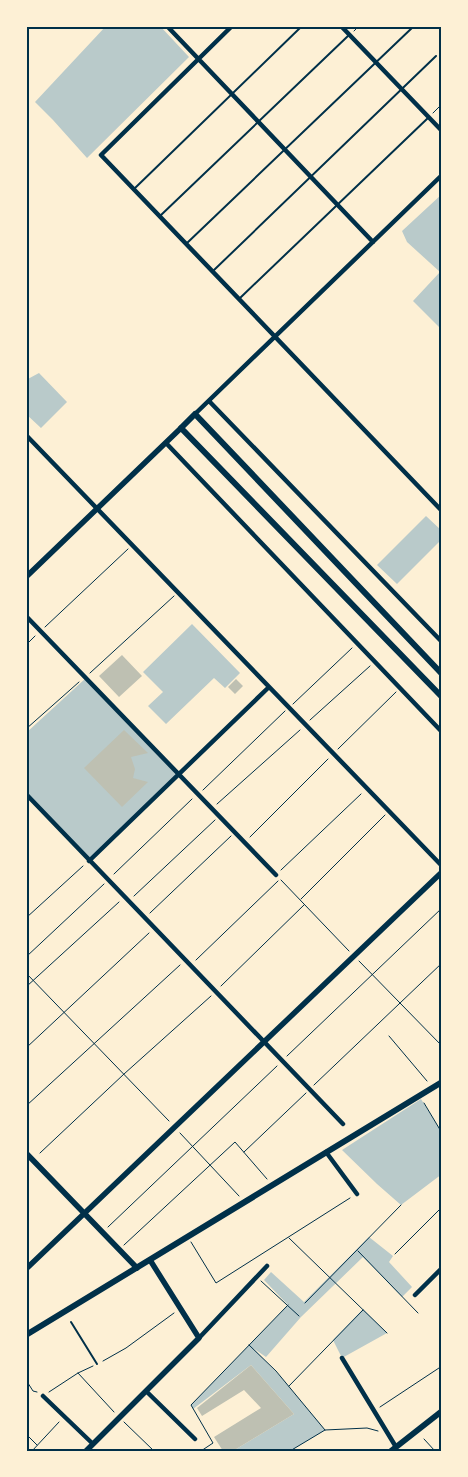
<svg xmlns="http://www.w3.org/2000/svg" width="468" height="1477" font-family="Mulish,sans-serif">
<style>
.green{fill:#b9caca}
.building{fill:#bec0b2}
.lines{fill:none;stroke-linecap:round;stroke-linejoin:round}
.path{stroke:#003049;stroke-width:1}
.service{stroke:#003049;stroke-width:2}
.minor{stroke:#003049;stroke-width:4.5}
.tertiary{stroke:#003049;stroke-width:5.5}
.secondary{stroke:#003049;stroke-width:6}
.neatline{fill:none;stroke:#003049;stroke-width:2}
</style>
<rect width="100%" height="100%" fill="#fdf0d5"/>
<path class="green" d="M106 26H160L189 57 87 158 53 120 35 102Z
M442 194V330L413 301 440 272 407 242 402 231Z
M39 373 67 402 41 428 26 414V380Z
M426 516 442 531V539L397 584 377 565Z
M192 624 240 673 225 688 214 678 166 724 148 706 163 692 143 672Z
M86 678 179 774 89 859 26 792V733Z
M421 1099 442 1133V1174L401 1205 377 1184 342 1150Z
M369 1237 393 1256 389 1262 412 1287 402 1297 363 1257 301 1317 266 1357 253 1348 280 1376 325 1430 290 1451H233L294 1414 251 1365 193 1409 191 1405 288 1305 264 1280 271 1272 304 1302Z
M363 1309 387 1333 342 1358 333 1340Z"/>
<path class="building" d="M122 655 142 676 119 697 99 676Z
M236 679 243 686 235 694 228 687Z
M124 730 148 753 131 757 135 769 133 778 148 782 122 807 84 768Z
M251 1365 294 1414 233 1451H223L214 1437 261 1408 244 1390 202 1416 197 1408Z"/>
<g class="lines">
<path class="path" d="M354 31 359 26
M433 113 442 104
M26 453 27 452
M45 627 128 549
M26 645 35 636
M90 673 174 596
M293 704 352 648
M310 720 370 666
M26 729 79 682
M338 749 396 692
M203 790 285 711
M217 804 300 730
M250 837 328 759
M281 870 361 794
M114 874 192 799
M281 880 349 951
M134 896 215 820
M301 899 385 815
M150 913 231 836
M26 918 83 866
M26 957 104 884
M196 960 278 881
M359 961 442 1046
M26 973 169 1121
M221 986 304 905
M26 987 119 902
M389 1036 427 1081
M26 1048 149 933
M287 1056 442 908
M314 1085 442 963
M424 1103 442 1133
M26 1106 180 965
M180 1133 239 1196
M244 1152 306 1093
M40 1153 124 1074 211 996
M108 1227 277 1066
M289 1238 387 1333
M191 1242 216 1283 350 1198
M124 1245 235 1142 267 1179
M358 1251 418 1313
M395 1254 442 1207
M261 1281 299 1316
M305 1303 401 1205
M249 1345 276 1371 325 1430
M103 1361 126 1348 174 1313
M78 1373 114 1412
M26 1380 33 1391 37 1392
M289 1386 363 1310
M49 1392 78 1373 93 1366
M380 1407 442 1366
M124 1422 154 1451
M26 1434 37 1445
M424 1439 435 1451
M32 1451 59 1422
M201 1451 213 1443 191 1405 288 1305
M290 1451 325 1430 367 1428 378 1431"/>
<path class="service" d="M134 189 302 26
M160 216 349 35
M186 244 414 26
M213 271 436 56
M239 299 429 117
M71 1322 97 1364"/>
<path class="minor" d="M167 26 373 242
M232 26 101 155 442 511
M341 26 442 131
M209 401 442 642
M195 414 442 175
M26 435 442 866
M166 443 442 732
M26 616 276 875
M26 794 343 1124
M89 861 269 687
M326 1152 357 1194
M415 1295 442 1268
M199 1338 267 1266
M342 1358 396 1447
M146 1391 195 1439
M43 1396 93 1444"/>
<path class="tertiary" d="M26 577 181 428
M26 1153 137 1268
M26 1269 442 872
M86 1451 199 1338 150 1260"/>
<path class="secondary" d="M442 674 195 414 181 428 442 697
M26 1335 442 1082
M391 1451 442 1411"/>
</g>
<rect width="468" height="1477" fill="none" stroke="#fdf0d5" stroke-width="55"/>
<rect x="28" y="28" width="412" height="1422" class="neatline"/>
</svg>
